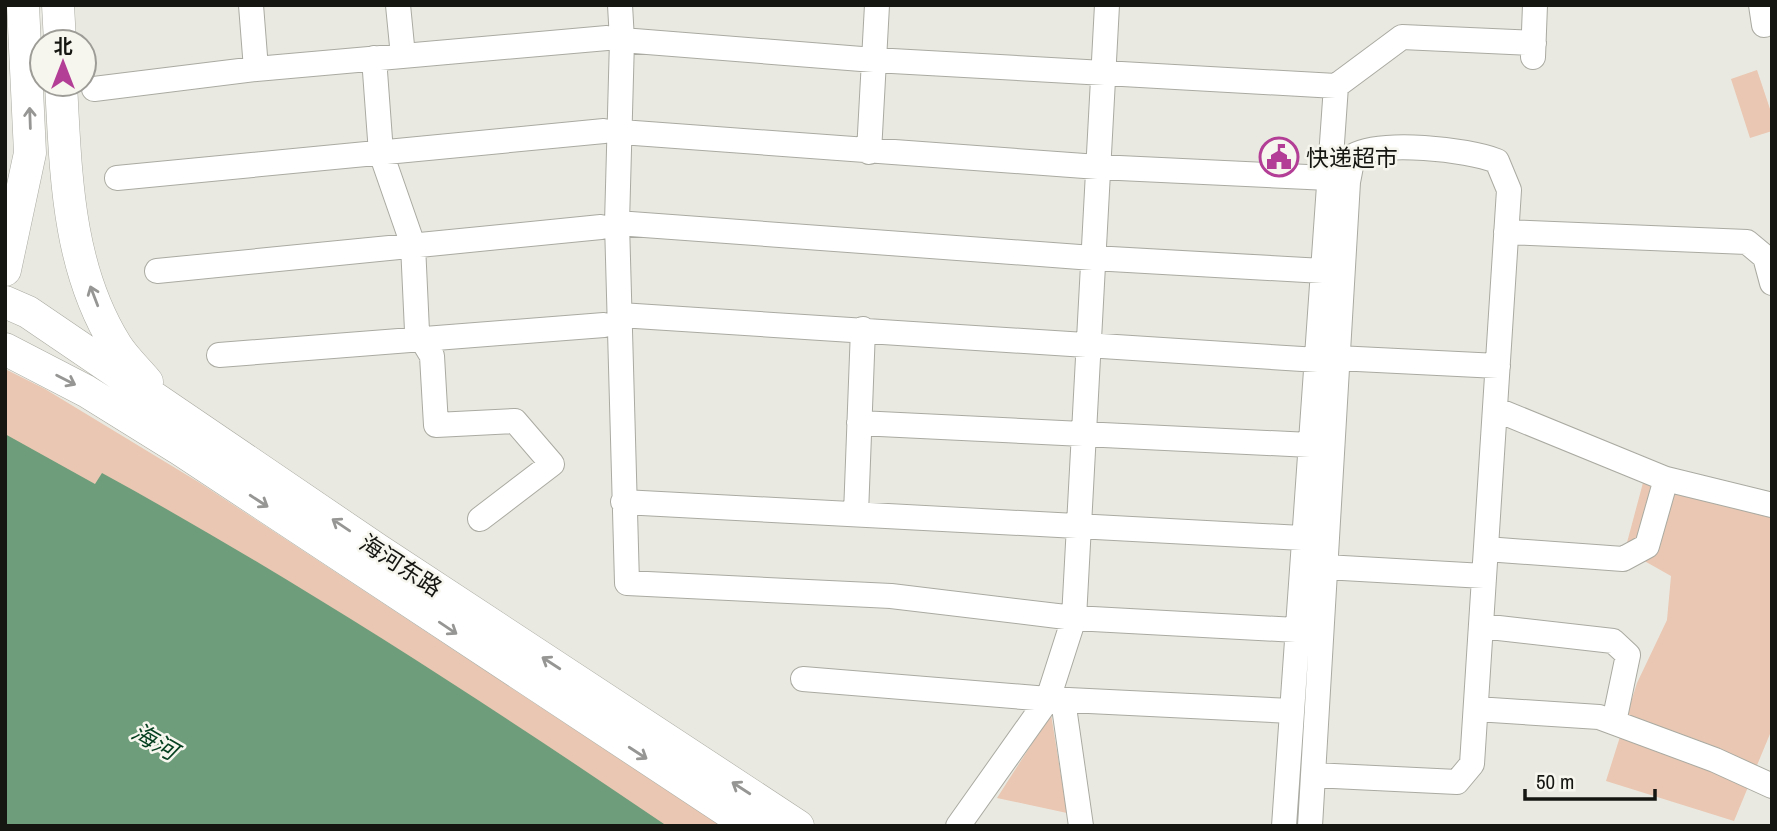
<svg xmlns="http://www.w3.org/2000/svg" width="1777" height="831" font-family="'Archivo Narrow','Noto Sans SC',sans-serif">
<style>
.green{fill:#e9c7b2}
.water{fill:#6d9d7b}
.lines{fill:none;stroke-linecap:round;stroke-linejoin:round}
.minor-casing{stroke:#aaaaa2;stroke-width:26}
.major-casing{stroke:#aaaaa2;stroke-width:33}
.minor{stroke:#fff;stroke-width:24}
.major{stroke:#fff;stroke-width:32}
.oneway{stroke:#969694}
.labels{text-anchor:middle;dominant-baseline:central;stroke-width:5;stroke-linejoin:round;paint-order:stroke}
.poi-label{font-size:23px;fill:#151512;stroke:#f7f6ee;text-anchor:start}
.street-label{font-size:23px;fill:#151512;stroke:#f7f6ee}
.water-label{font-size:24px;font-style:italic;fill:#064222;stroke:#f7f6ee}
</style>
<rect width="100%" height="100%" fill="#eae9e1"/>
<path class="green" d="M1757 70 1772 115V131L1750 138 1731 79Z
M5 369 45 389 200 483 721 826H5Z
M1644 479 1772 512V729L1734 821 1606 781 1637 683 1667 620 1671 576 1625 550Z
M1051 714 1067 813 997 798Z"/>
<path class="water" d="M5 434 95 484 102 473C297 580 483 701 667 826H5Z"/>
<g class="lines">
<defs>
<path id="minor" d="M251 5 256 69
M398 5 403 56
M620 5 622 40 617 223 627 583 891 596 1074 618 1296 630
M1761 5 1764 25
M622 40 874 60 1336 86
M1533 57 1535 5
M374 58 381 153 413 245 417 331 432 356 436 425 515 421 552 464 480 519
M94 89 256 69 607 38
M621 132 1098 167 1329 178
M869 152 877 5
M117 178 604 131
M617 223 1093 258 1323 271
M1506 232 1747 242 1765 257 1772 283
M157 271 601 227
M620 315 1318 360
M219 355 604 325
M1337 358 1498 366
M1495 409 1666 479 1772 505
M859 423 1310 445
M623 502 1302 538
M856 514 863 329
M1486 549 1623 559 1647 546 1666 479
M1325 567 1484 576
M1481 626 1613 641 1628 655 1614 722
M803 679 1048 699 1291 711
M1063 700 1081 826
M1476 709 1599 717 1715 760 1772 786
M958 826 1048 699 1074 618 1107 5
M1284 826 1336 86 1402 37 1534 43
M1310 826 1313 775 1348 182 1353 156C1382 140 1466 149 1497 161L1509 190 1472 764 1457 782 1313 775"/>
<path id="major" d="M58 5 60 42
M61 84C66 174 67 266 116 345 124 358 137 370 147 382
M5 270 30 153 23 5
M5 302 28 312 378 550 798 826
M5 349 86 391 181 450 750 826"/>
</defs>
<use href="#minor" class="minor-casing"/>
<use href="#major" class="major-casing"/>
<use href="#minor" class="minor"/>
<use href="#major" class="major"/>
</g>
<defs><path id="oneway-shaft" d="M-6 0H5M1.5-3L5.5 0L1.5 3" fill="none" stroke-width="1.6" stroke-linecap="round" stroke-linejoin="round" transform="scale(1.75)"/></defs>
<g class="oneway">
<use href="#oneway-shaft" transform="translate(30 118) rotate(-92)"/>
<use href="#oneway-shaft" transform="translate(94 296) rotate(-111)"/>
<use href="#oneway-shaft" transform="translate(66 380) rotate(27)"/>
<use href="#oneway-shaft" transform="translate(259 501) rotate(33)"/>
<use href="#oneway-shaft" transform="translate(341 525) rotate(-146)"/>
<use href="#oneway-shaft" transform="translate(448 628) rotate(34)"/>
<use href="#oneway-shaft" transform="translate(551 663) rotate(-147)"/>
<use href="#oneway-shaft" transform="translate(638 753) rotate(33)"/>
<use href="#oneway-shaft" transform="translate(741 788) rotate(-147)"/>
</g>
<defs>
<symbol id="civic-ring" viewBox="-11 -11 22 22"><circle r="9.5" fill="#f7f6ee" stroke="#b23e96" stroke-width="1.5"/><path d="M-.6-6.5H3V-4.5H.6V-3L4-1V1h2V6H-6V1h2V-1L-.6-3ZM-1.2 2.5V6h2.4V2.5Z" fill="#b23e96"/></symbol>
</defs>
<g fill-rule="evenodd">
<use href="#civic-ring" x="1257" y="135" width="44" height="44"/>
</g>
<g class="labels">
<g class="poi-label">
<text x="1306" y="157">快递超市</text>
</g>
<g class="street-label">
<text transform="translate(401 565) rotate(33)">海河东路</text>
</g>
<g class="water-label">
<text transform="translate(155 741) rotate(30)">海河</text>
</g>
</g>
<rect width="1777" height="831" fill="none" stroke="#151512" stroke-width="14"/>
<g transform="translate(63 63)"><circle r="33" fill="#f7f6ee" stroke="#9d9c96" stroke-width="2"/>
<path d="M0-5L12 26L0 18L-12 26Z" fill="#b23e96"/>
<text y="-10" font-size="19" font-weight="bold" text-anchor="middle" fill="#151512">北</text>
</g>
<path d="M1525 789v10h130v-10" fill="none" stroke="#151512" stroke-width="3.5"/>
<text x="1536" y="789" font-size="21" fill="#151512" stroke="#f7f6ee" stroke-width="5" paint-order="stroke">50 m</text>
</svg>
